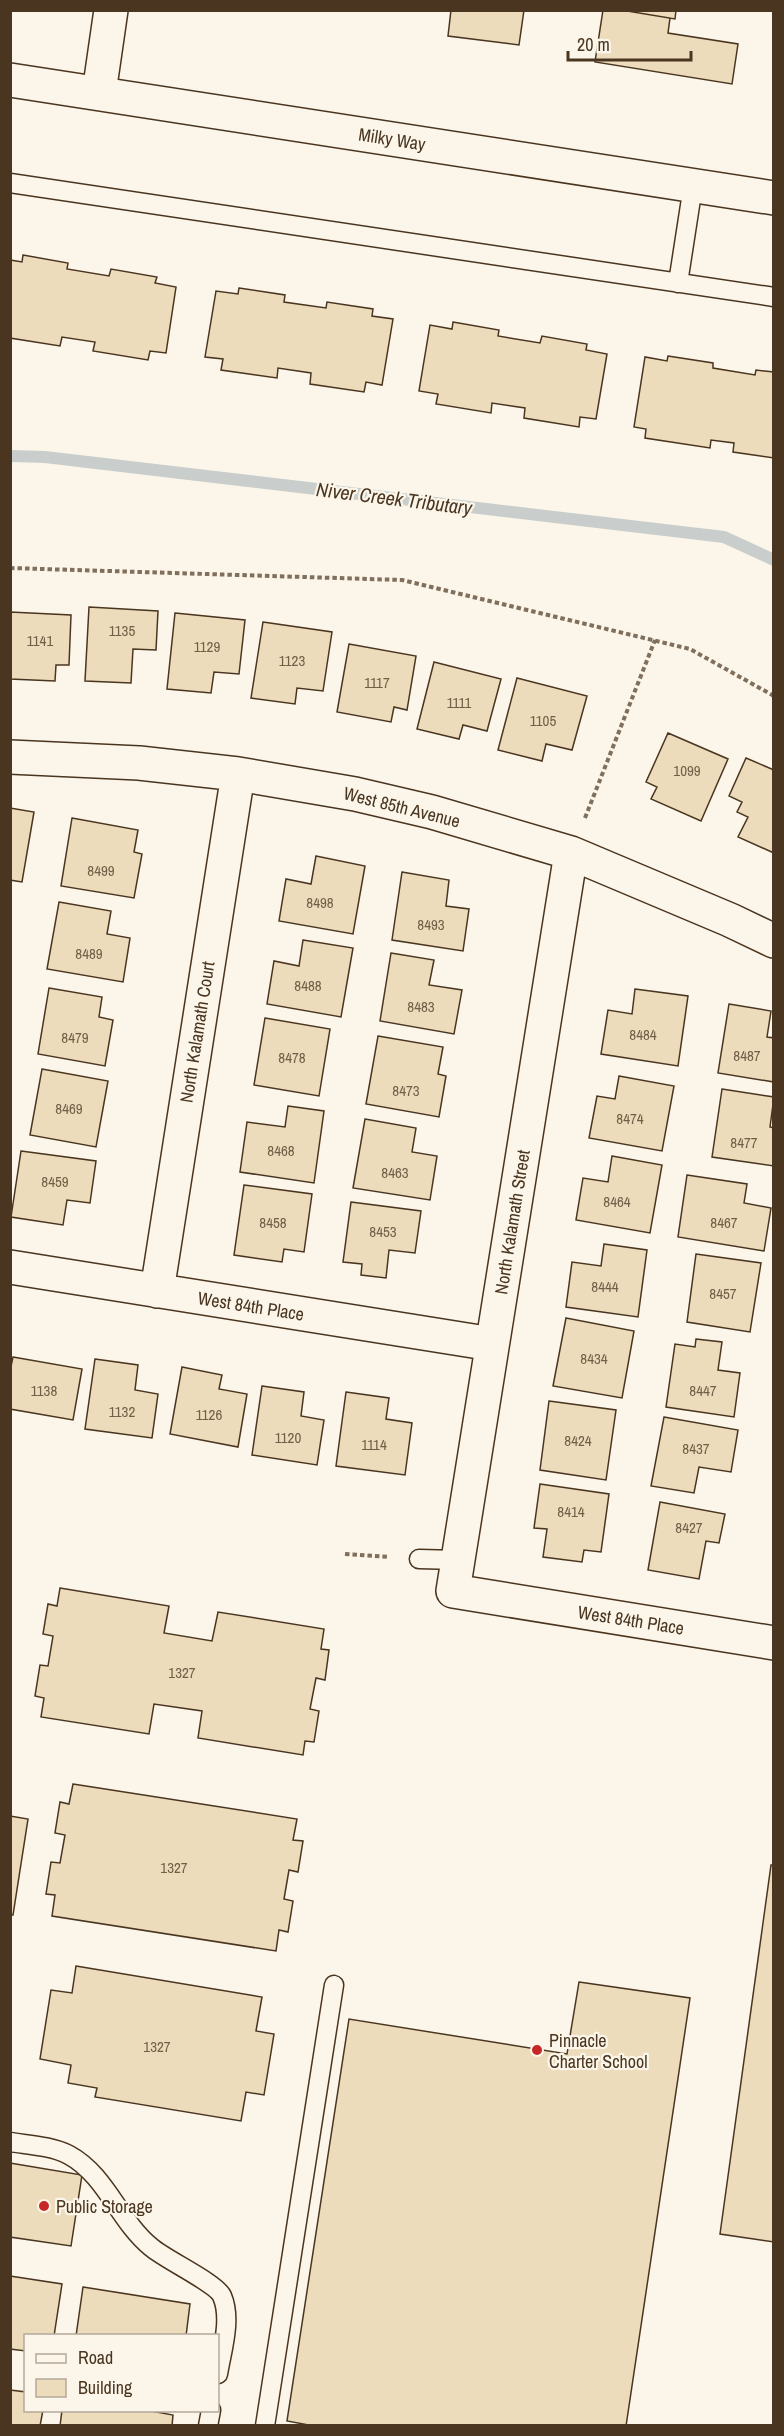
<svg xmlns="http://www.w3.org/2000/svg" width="784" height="2436" font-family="'Archivo Narrow',sans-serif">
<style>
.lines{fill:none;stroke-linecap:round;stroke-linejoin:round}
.stream{stroke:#c9cecd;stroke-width:12}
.building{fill:#ecdcbc;stroke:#4a3520;stroke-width:1.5}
.lane-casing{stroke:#4a3520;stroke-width:21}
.street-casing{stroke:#4a3520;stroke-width:36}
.path{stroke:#7f6f5c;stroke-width:4;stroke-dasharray:4.5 3;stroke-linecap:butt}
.lane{stroke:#fbf6e9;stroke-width:18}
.street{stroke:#fbf6e9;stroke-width:33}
.poi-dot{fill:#c62828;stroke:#fbf6e9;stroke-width:2}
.labels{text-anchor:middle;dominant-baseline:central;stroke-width:4.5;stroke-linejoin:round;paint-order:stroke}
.number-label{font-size:15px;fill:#725f47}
.street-label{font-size:18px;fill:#4a3520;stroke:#fbf6e9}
.poi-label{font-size:18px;fill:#4a3520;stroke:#fbf6e9;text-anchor:start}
.water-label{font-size:20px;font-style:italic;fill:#4a3520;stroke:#fbf6e9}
</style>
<rect width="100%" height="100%" fill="#fbf6e9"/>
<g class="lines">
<path class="stream" d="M10 456 45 457 724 537 774 560"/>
</g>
<path class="building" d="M451 10H524L519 45 448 36Z
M603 10H621L670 18 668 33 738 44 732 84 595 62Z
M621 10H676L675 19Z
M23 255 68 263 67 269 109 276 111 269 157 277 155 283 176 287 166 353 150 351 148 360 93 351 95 342 62 337 60 346 10 338V260L22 262Z
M239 288 285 295 284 302 326 308 327 302 373 309 372 316 393 319 382 385 366 382 364 392 310 384 311 373 278 368 277 378 221 370 223 359 205 357 216 291 238 294Z
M453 322 499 330 498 336 540 343 542 336 587 344 586 350 607 354 596 419 580 417 579 427 524 418 525 408 492 403 491 413 436 404 438 394 419 391 430 325 452 329Z
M668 356 713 363V368L755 375 756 370 774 372V458L733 452 734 443 711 440 710 448 645 438 646 429 634 427 645 357 667 361Z
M89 607 158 611 156 650 133 649 131 683 85 681Z
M10 612 71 615 69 665H56L55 681 10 679Z
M175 613 245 620 239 674 214 672 211 693 167 689Z
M263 622 332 632 323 691 297 688 295 704 251 698Z
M349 644 416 656 407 710 394 707 391 722 337 712Z
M434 662 501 679 487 731 463 725 459 739 417 729Z
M517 678 587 696 572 750 546 744 542 761 498 750Z
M668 733 728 759 701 821 651 799 657 787 646 782Z
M746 758 774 770V853L738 837 748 817 737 812 742 802 729 796Z
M10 808 34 812 22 882 10 880Z
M72 818 138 830 134 852 142 854 134 898 61 886Z
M316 856 365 866 353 934 279 921 286 879 311 884Z
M402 872 449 880 446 906 469 909 463 951 392 940Z
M59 902 111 911 107 934 130 938 123 982 47 969Z
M303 940 353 948 341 1017 267 1004 274 961 299 966Z
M391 953 434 960 429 985 462 990 454 1034 380 1021Z
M49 988 102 997 99 1017 113 1020 105 1066 38 1054Z
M635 989 688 996 678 1066 601 1054 608 1010 632 1014Z
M729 1004 771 1011 767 1037 774 1038V1082L718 1073Z
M265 1018 330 1029 319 1096 254 1085Z
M378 1036 443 1047 438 1074 446 1076 439 1117 366 1104Z
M42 1069 108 1081 96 1147 30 1135Z
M619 1076 674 1086 662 1151 589 1138 597 1096 615 1099Z
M722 1089 774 1097 770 1127 774 1128V1166L712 1157Z
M288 1106 324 1111 314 1183 240 1172 247 1122 285 1127Z
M365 1119 416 1128 412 1152 437 1156 430 1200 353 1188Z
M21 1151 96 1161 90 1203 67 1200 63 1225 11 1217Z
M612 1156 662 1165 650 1233 576 1220 583 1178 608 1182Z
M687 1175 747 1184 744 1203 771 1208 764 1251 678 1237Z
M244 1185 312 1194 304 1252 284 1249 282 1262 234 1255Z
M351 1202 421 1211 415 1253 389 1250 386 1278 361 1275 362 1264 343 1262Z
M604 1244 647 1250 638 1317 566 1307 572 1262 601 1266Z
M696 1254 761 1263 750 1332 687 1322Z
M566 1318 634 1331 622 1398 553 1386Z
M696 1339 722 1342 718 1370 740 1373 734 1417 666 1407 675 1344 695 1347Z
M13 1357 82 1369 73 1420 10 1409V1371Z
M95 1359 138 1365 135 1390 158 1394 152 1438 85 1429Z
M182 1367 222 1375 219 1389 247 1394 238 1447 170 1434Z
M262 1386 304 1392 301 1416 324 1420 317 1465 252 1455Z
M346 1392 389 1398 386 1419 412 1423 405 1475 336 1466Z
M549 1401 616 1410 606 1480 540 1470Z
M664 1417 738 1430 731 1472 699 1467 694 1493 651 1486Z
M540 1484 609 1494 601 1552 584 1550 582 1562 543 1557 547 1529 534 1528Z
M660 1502 725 1514 719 1543 706 1541 699 1579 648 1570Z
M60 1588 169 1606 164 1633 212 1641 218 1612 324 1629 321 1649 329 1650 325 1680 316 1678 310 1709 319 1711 314 1742 305 1741 303 1755 198 1738 202 1711 154 1704 149 1734 41 1717 44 1698 35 1696 40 1665 48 1666 53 1636 43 1634 48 1604 57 1606Z
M73 1784 297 1819 293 1840 303 1841 298 1872 289 1870 284 1899 293 1901 288 1932 279 1930 276 1951 52 1916 55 1895 46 1894 51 1862 60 1863 65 1835 55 1833 60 1802 69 1804Z
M10 1816 28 1819 13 1915H10Z
M771 1865H774V2242L720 2234Z
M76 1966 262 1997 256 2031 274 2034 264 2095 246 2092 241 2121 95 2097 97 2088 68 2083 71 2065 40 2059 51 1990 72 1993Z
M579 1982 690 1998 626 2426H314L287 2421 349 2019 567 2054Z
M10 2163 82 2175 71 2246 10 2237Z
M10 2276 62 2284 54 2336H26V2351L10 2349Z
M83 2287 190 2304 186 2336H76Z
M10 2390 26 2392V2410H43L40 2426H10Z
M62 2410H146L173 2415 172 2426H60Z"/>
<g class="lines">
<defs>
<path id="lane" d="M10 183 774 297
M678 283 693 186
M419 1559 458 1560
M10 2142C29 2145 52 2146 69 2155 106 2175 119 2221 151 2247 166 2260 216 2283 222 2296 232 2319 222 2350 218 2374
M208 2426 211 2410
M265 2426 334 1985"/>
<path id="street" d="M10 80 774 198
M99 93 111 10
M10 757 139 763 238 774 355 794 432 812 571 853 730 920 774 941
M571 853 453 1591 774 1643
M10 1267 492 1344
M157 1291 238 774"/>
</defs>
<use href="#lane" class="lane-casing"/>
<use href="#street" class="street-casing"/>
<path class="path" d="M10 568 402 580 690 649 774 696
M585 818 655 640
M345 1554 389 1557"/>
<use href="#lane" class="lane"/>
<use href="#street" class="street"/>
</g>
<g class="poi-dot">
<circle cx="537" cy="2050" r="6"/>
<circle cx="44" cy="2206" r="6"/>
</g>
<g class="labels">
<g class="number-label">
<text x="122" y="630">1135</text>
<text x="40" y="640">1141</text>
<text x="207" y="646">1129</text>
<text x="292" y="660">1123</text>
<text x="377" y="682">1117</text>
<text x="459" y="702">1111</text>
<text x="543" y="720">1105</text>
<text x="687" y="770">1099</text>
<text x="101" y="870">8499</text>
<text x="320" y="902">8498</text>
<text x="431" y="924">8493</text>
<text x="89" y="953">8489</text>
<text x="308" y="985">8488</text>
<text x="421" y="1006">8483</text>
<text x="643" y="1034">8484</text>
<text x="75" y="1037">8479</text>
<text x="747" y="1055">8487</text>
<text x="292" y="1057">8478</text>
<text x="406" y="1090">8473</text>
<text x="69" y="1108">8469</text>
<text x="630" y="1118">8474</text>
<text x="744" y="1142">8477</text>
<text x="281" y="1150">8468</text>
<text x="395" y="1172">8463</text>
<text x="55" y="1181">8459</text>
<text x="617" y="1201">8464</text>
<text x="273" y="1222">8458</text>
<text x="724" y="1222">8467</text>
<text x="383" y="1231">8453</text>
<text x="605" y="1286">8444</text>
<text x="723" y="1293">8457</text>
<text x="594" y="1358">8434</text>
<text x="44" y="1390">1138</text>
<text x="703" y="1390">8447</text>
<text x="122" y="1411">1132</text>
<text x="209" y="1414">1126</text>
<text x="288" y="1437">1120</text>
<text x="578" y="1440">8424</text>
<text x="374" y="1444">1114</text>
<text x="696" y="1448">8437</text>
<text x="571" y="1511">8414</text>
<text x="689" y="1527">8427</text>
<text x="182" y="1672">1327</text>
<text x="174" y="1867">1327</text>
<text x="157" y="2046">1327</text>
</g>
<g class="street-label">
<text transform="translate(392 139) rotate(9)">Milky Way</text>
<text transform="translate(402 807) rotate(14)">West 85th Avenue</text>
<text transform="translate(197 1032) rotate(-81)">North Kalamath Court</text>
<text transform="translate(512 1222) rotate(-81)">North Kalamath Street</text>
<text transform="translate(251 1306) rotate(9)">West 84th Place</text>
<text transform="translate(631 1620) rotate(9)">West 84th Place</text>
</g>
<g class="poi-label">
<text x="549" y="2040">Pinnacle<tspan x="549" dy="21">Charter School</tspan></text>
<text x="56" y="2206">Public Storage</text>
</g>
<g class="water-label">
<text transform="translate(394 498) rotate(7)">Niver Creek Tributary</text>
</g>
</g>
<rect width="784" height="2436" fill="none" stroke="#4a3520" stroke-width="24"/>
<rect x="24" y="2334" width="195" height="78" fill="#fbf6e9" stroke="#b4a999" stroke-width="1.5"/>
<rect x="36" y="2354" width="30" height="9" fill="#fbf6e9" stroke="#b4a999" stroke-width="1.5"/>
<text x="78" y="2364" font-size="18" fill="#4a3520">Road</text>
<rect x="36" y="2379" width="30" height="18" fill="#ecdcbc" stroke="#b4a999" stroke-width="1.5"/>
<text x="78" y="2394" font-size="18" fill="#4a3520">Building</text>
<path d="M568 51v9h123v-9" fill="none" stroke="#4a3520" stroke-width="3"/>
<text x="577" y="51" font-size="18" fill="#4a3520" stroke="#fbf6e9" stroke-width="4.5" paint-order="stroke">20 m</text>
</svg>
